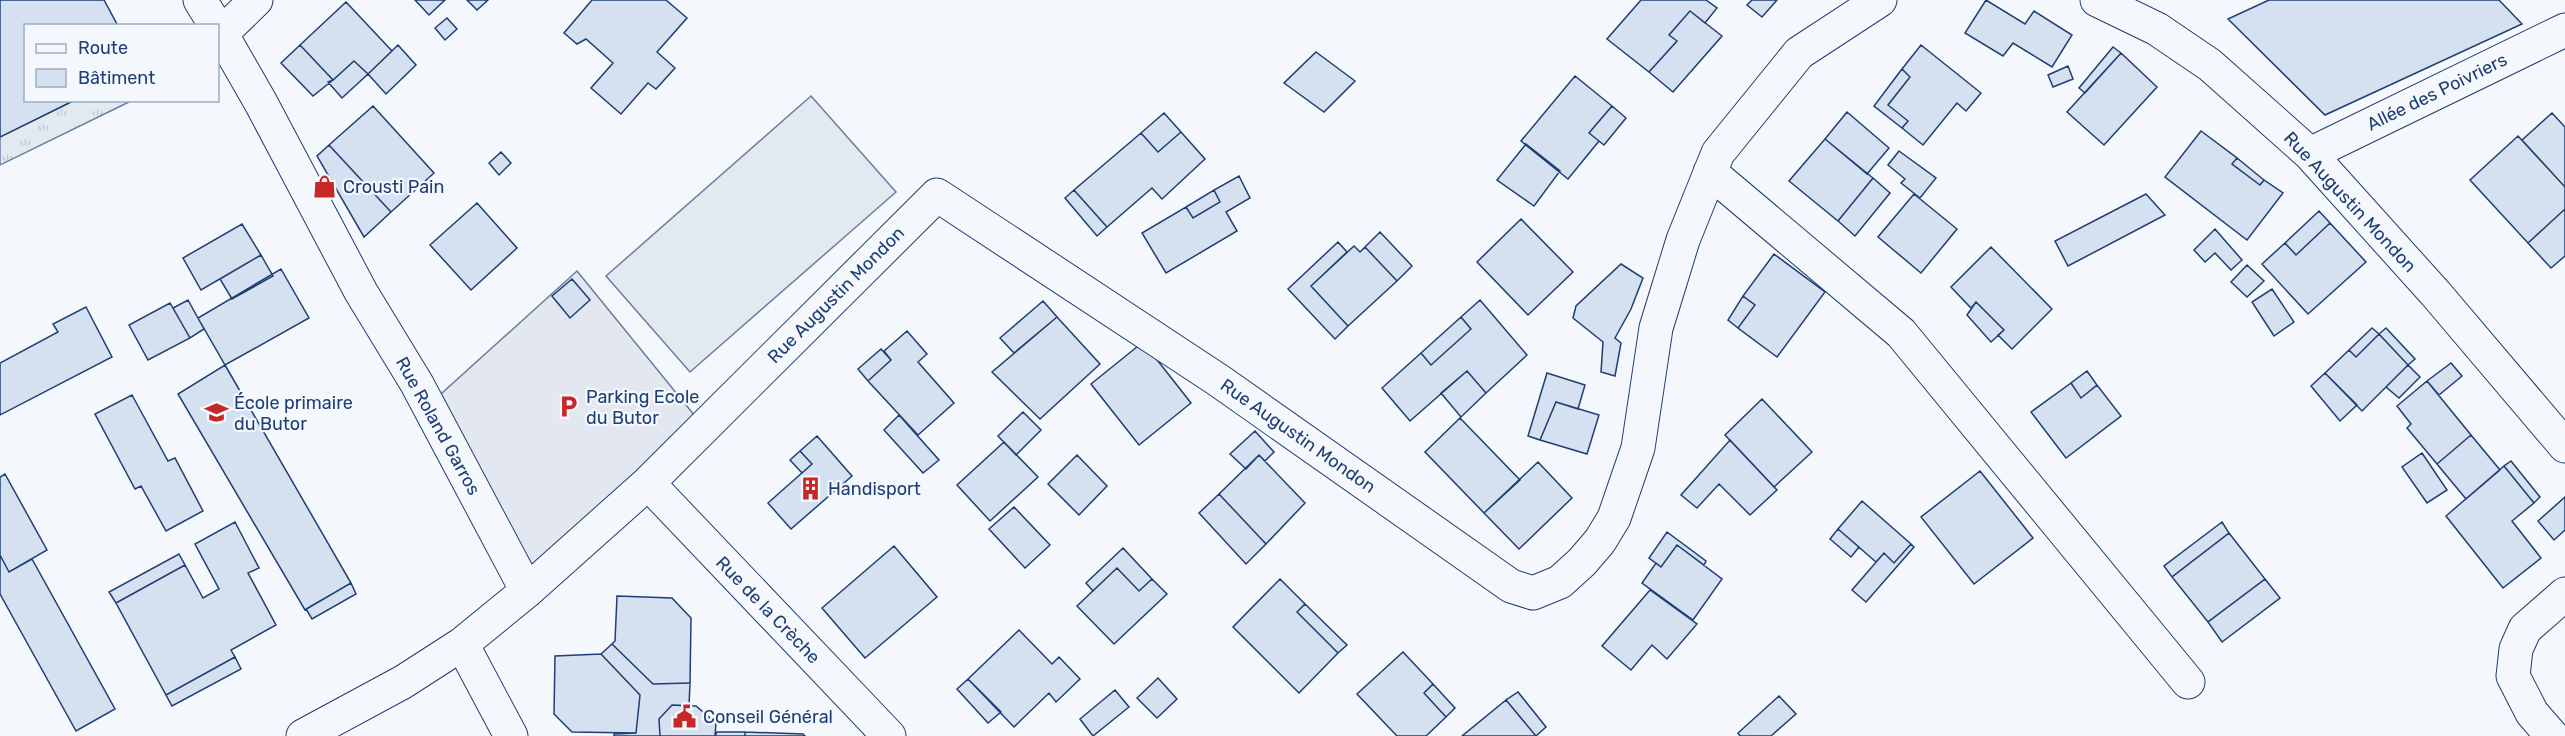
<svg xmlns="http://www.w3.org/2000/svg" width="2565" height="736" font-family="Rubik,sans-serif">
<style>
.grass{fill:url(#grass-tufts);stroke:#687fa3;stroke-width:1.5}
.garden{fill:#e3e9f0;stroke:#687fa3;stroke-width:1.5}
.parking{fill:#e3e8f0;stroke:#687fa3;stroke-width:1.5}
.building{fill:#d5e0f0;stroke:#1d3f73;stroke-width:1.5}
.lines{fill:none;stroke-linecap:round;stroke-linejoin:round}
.street-casing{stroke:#1d3f73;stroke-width:35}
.street{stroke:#f4f7fb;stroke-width:33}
.labels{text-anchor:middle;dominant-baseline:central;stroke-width:4.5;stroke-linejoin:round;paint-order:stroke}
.street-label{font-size:18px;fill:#1d3f73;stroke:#f4f7fb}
.poi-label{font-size:18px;fill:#1d3f73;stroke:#f4f7fb;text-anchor:start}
</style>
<defs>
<pattern id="grass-tufts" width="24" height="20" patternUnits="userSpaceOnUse" patternTransform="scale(1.5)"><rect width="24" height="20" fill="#e3e9f0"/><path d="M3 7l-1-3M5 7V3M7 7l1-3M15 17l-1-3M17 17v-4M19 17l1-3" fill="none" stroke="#c2c9d1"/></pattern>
</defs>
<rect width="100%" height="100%" fill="#f4f7fb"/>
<path class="grass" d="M75 100 131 101 0 165V137Z"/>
<path class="garden" d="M811 96 896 192 690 372 606 276Z"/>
<path class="parking" d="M577 271 699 421 530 569 441 394Z"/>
<path class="building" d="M0 0H104L118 26H26V100H75L0 137Z
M415 0H445L429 15Z
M467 0H488L477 10Z
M592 0H666L687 18 657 52 675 68 656 89 648 83 621 114 591 88 613 63 586 39 577 44 564 33Z
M1641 0H1706L1717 8 1705 23 1690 11 1669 35 1677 41 1649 72 1607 39Z
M1752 0H1777L1762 17 1747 5Z
M1986 0 2025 24 2034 11 2072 35 2052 67 2013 43 2003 56 1965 33Z
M2269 0H2499L2522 24 2325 115 2228 19Z
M346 2 392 51 368 74 354 61 333 80 300 45Z
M1690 11 1722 36 1673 92 1649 72 1677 41 1669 35Z
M447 18 457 29 445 40 435 28Z
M300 45 333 80 313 96 281 63Z
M398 45 416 65 386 94 368 74Z
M1921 45 1981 93 1966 111 1957 103 1923 145 1902 128 1908 121 1888 105 1910 77 1902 69Z
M2113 47 2121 53 2085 93 2079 88Z
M1316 52 1355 81 1324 112 1284 83Z
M2121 53 2157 87 2104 145 2067 112Z
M354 61 368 74 342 98 328 82 333 80Z
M2068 66 2073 79 2053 87 2048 75Z
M1902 69 1910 77 1888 105 1908 121 1902 128 1874 106Z
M1575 76 1612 106 1589 133 1599 141 1568 179 1521 141Z
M373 106 434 173 391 212 329 145Z
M1612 106 1626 118 1604 145 1589 133Z
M1847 112 1889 148 1867 174 1825 139Z
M1164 113 1181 132 1158 152 1141 133Z
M2552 113 2565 127V187L2522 140Z
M2201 131 2237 158 2232 164 2260 185 2264 180 2283 193 2247 240 2165 177Z
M1181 132 1205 159 1162 199 1152 188 1107 227 1074 190 1141 133 1158 152Z
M2518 136 2565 187V209L2528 243 2470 180Z
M1825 139 1873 178 1838 221 1789 181Z
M1526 144 1560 171 1534 206 1497 180Z
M329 145 391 212 364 237 317 156Z
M1899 151 1936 178 1920 198 1901 183 1905 179 1888 165Z
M501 152 511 163 499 175 489 163Z
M2237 158 2264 180 2260 185 2232 164Z
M1239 176 1250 198 1226 212 1237 231 1166 273 1142 233 1186 207 1193 218 1220 202 1214 190Z
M1873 178 1890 193 1855 236 1838 221Z
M1074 190 1107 227 1097 236 1065 198Z
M1214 190 1220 202 1193 218 1186 207Z
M1914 194 1957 229 1921 273 1878 237Z
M2146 194 2165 215 2068 266 2055 241Z
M477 203 517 248 471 290 430 245Z
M2565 209V256L2551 268 2528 243Z
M2319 211 2330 223 2296 255 2285 243Z
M1521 219 1573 272 1528 315 1477 262Z
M2330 223 2366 262 2308 314 2262 264 2285 243 2296 255Z
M242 224 261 255 201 290 183 258Z
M2215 229 2242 260 2231 270 2215 253 2205 262 2194 250Z
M1380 232 1412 266 1397 281 1365 247Z
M1338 242 1347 252 1311 286 1348 326 1335 339 1288 289Z
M1354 246 1360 252 1365 247 1397 281 1348 326 1311 286Z
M1991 247 2052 309 2012 349 1998 335 2004 330 1976 302 1971 308 1951 287Z
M1774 254 1825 292 1777 357 1738 328 1755 305 1743 296Z
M261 255 273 276 232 299 220 279Z
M1621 264 1643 278 1631 309 1615 338 1621 343 1615 376 1601 372 1603 342 1573 318 1576 306Z
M2247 265 2264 281 2247 297 2231 282Z
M281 269 309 318 225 365 198 318Z
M572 279 590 300 570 318 552 296Z
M2272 289 2294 322 2274 336 2252 302Z
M1743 296 1755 305 1738 328 1728 320Z
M188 300 204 329 190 338 173 308Z
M1480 300 1527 355 1486 393 1467 371 1410 421 1382 388 1421 353 1431 365 1471 329 1461 317Z
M1043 301 1057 317 1014 353 1000 338Z
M1976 302 2004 330 1991 342 1967 315Z
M170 303 190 338 148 360 129 325Z
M86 307 112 357 0 415V363L58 332 53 324Z
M1057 317 1100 364 1040 419 992 372Z
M1461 317 1471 329 1431 365 1421 353Z
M2372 328 2379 334 2356 357 2349 350Z
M2386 328 2415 359 2408 365 2379 334Z
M907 331 927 354 918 362 954 403 918 435 868 381 891 360 884 351Z
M2379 334 2408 365 2362 411 2325 373 2349 350 2356 357Z
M1143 342 1191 403 1139 445 1091 384Z
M881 349 891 360 868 381 858 369Z
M2451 363 2462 376 2439 395 2427 381Z
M225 365 351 583 305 610 178 394Z
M2408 365 2420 377 2399 398 2386 387Z
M1467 371 1486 393 1461 417 1441 393Z
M2087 371 2097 385 2081 398 2071 383Z
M1547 373 1585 385 1578 409 1556 402 1540 440 1528 436Z
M2325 373 2357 405 2340 421 2311 386Z
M2427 381 2471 435 2437 464 2407 428 2411 424 2397 406Z
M2071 383 2081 398 2097 385 2121 416 2066 458 2031 412Z
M132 395 168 461 175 458 203 511 166 531 141 486 135 489 95 414Z
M1762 399 1812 452 1774 487 1725 435Z
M1556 402 1599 415 1587 454 1540 440Z
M1023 412 1041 430 1016 455 998 436Z
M899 415 939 460 923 473 884 430Z
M1460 418 1520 480 1484 513 1425 452Z
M1255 431 1274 452 1265 461 1259 455 1246 469 1230 454Z
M2471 435 2500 470 2466 499 2437 464Z
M817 436 852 476 791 529 768 503 812 464 800 451Z
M1730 440 1777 490 1750 515 1719 484 1697 508 1681 495Z
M1004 442 1038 477 990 521 957 485Z
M800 451 812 464 802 473 790 460Z
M2422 453 2447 490 2427 503 2402 467Z
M1077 455 1107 486 1079 515 1048 484Z
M1259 455 1305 503 1266 544 1219 494Z
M2511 461 2540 497 2534 503 2504 466Z
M1538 462 1572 498 1519 549 1484 513Z
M2504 466 2534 503 2512 521 2541 558 2503 588 2446 516Z
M1980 471 2033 538 1974 584 1921 517Z
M5 474 47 550 9 572 0 555V477Z
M1219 494 1266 544 1246 564 1199 513Z
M2565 497V530L2554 540 2538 521Z
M1862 501 1911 544 1894 563 1884 553 1876 562 1838 529Z
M1014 507 1050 545 1025 568 989 529Z
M235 522 259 568 248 573 276 625 231 650 235 657 166 695 116 603 185 565 203 598 219 589 195 544Z
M2222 522 2229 533 2172 577 2164 566Z
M1838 529 1859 547 1851 557 1830 539Z
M1667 532 1706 561 1704 565 1677 545 1661 567 1649 558Z
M2229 533 2265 579 2208 622 2172 577Z
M1911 544 1914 547 1866 602 1852 590 1884 553 1894 563Z
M1677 545 1722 579 1693 620 1642 583 1656 563 1661 567Z
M894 546 937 597 865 658 822 608Z
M1123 548 1152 579 1139 591 1117 568 1093 591 1086 583Z
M179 554 185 565 116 603 109 592Z
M0 555 9 572 32 559 115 709 76 731 0 594Z
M1117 568 1139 591 1152 579 1167 594 1114 644 1077 606Z
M1280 579 1305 604 1297 612 1338 653 1299 693 1233 627Z
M2265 579 2280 598 2222 642 2208 622Z
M351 583 356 594 312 619 306 609Z
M1650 590 1697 624 1667 659 1652 645 1631 670 1602 646Z
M617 596 672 598 691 618 690 683 653 684 612 644 615 641Z
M1305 604 1347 645 1338 653 1297 612Z
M1019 630 1052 664 1059 657 1080 679 1056 702 1049 693 1014 727 968 679Z
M612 644 653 684 690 683 689 706 672 705 659 719 660 736H614V734L636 733 640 695 601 654Z
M1403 652 1433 684 1424 693 1446 717 1426 736H1397L1357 694Z
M601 654 640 695 636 733 572 732 554 714 555 656Z
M235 657 241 669 172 706 166 695Z
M1158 678 1177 699 1157 718 1137 698Z
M968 679 1001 712 988 723 957 689Z
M1433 684 1455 708 1446 717 1424 693Z
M1115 690 1129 707 1093 736 1080 719Z
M1518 692 1546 727 1536 736 1506 700Z
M1779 696 1796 714 1771 736H1740L1738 733Z
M1506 700 1536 736H1462Z
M672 705 696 706 716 723 715 736H660L659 719Z
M717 732H745V736H715Z
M745 732 803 734 805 736H745Z"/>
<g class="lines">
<defs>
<path id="street" d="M200 0 216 26
M2097 0 2157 29 2210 65 2310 154 2436 294 2565 446
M218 28 261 103 361 292 417 384 527 591
M221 34 256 0
M2310 154 2565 30
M1710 172 1901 333 2188 682
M648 483 889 736
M462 644 511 736
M303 736 403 682 462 644 527 591 648 483 937 195 1218 380 1511 586 1533 593 1560 582 1582 562 1600 541 1614 518 1638 448 1656 328 1683 240 1718 153 1799 53 1880 0
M2552 736 2532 713 2513 676 2516 649 2525 629 2565 594"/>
</defs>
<use href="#street" class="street-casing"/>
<use href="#street" class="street"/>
</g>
<defs>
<symbol id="shop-bare" viewBox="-9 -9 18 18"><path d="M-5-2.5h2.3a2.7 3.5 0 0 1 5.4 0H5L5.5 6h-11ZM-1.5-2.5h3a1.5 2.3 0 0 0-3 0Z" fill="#c62828" stroke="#f4f7fb" stroke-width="2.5" paint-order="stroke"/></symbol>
<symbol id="parking-bare" viewBox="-9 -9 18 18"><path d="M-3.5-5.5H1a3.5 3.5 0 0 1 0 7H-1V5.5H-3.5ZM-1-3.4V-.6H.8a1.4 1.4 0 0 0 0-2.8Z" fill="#c62828" stroke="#f4f7fb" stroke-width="2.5" paint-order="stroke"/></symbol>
<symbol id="school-bare" viewBox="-9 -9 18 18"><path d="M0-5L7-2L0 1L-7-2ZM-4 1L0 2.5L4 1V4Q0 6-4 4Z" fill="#c62828" stroke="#f4f7fb" stroke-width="2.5" paint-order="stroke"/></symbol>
<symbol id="building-bare" viewBox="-9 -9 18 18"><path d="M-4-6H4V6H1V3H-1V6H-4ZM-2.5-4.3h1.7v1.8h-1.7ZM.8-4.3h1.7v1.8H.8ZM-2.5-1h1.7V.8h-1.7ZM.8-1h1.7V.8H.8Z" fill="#c62828" stroke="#f4f7fb" stroke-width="2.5" paint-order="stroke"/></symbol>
<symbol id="civic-bare" viewBox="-9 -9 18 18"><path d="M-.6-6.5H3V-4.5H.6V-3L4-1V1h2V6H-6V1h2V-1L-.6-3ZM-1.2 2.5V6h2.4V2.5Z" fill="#c62828" stroke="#f4f7fb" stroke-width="2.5" paint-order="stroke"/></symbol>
</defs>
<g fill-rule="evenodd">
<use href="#shop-bare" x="308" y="170" width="33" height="33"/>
<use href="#parking-bare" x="552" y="390" width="33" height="33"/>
<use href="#school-bare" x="200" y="396" width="33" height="33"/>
<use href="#building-bare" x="794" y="472" width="33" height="33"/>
<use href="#civic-bare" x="668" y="700" width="33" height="33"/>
</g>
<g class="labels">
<g class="street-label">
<text transform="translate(2437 92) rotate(-26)">Allée des Poivriers</text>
<text transform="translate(2350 202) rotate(47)">Rue Augustin Mondon</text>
<text transform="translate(836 295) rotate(-45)">Rue Augustin Mondon</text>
<text transform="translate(438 426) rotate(61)">Rue Roland Garros</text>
<text transform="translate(1298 436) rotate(35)">Rue Augustin Mondon</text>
<text transform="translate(768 610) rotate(46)">Rue de la Crèche</text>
</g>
<g class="poi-label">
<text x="343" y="187">Crousti Pain</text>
<text x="586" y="397">Parking Ecole<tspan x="586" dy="21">du Butor</tspan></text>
<text x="234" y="403">École primaire<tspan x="234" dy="21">du Butor</tspan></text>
<text x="828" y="489">Handisport</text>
<text x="703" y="717">Conseil Général</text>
</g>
</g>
<rect x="24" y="24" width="195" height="78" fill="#f4f7fb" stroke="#9eadc5" stroke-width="1.5"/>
<rect x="36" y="44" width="30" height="9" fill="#f4f7fb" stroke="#9eadc5" stroke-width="1.5"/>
<text x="78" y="54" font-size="18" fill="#1d3f73">Route</text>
<rect x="36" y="69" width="30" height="18" fill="#d5e0f0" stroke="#9eadc5" stroke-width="1.5"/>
<text x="78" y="84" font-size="18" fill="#1d3f73">Bâtiment</text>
</svg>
